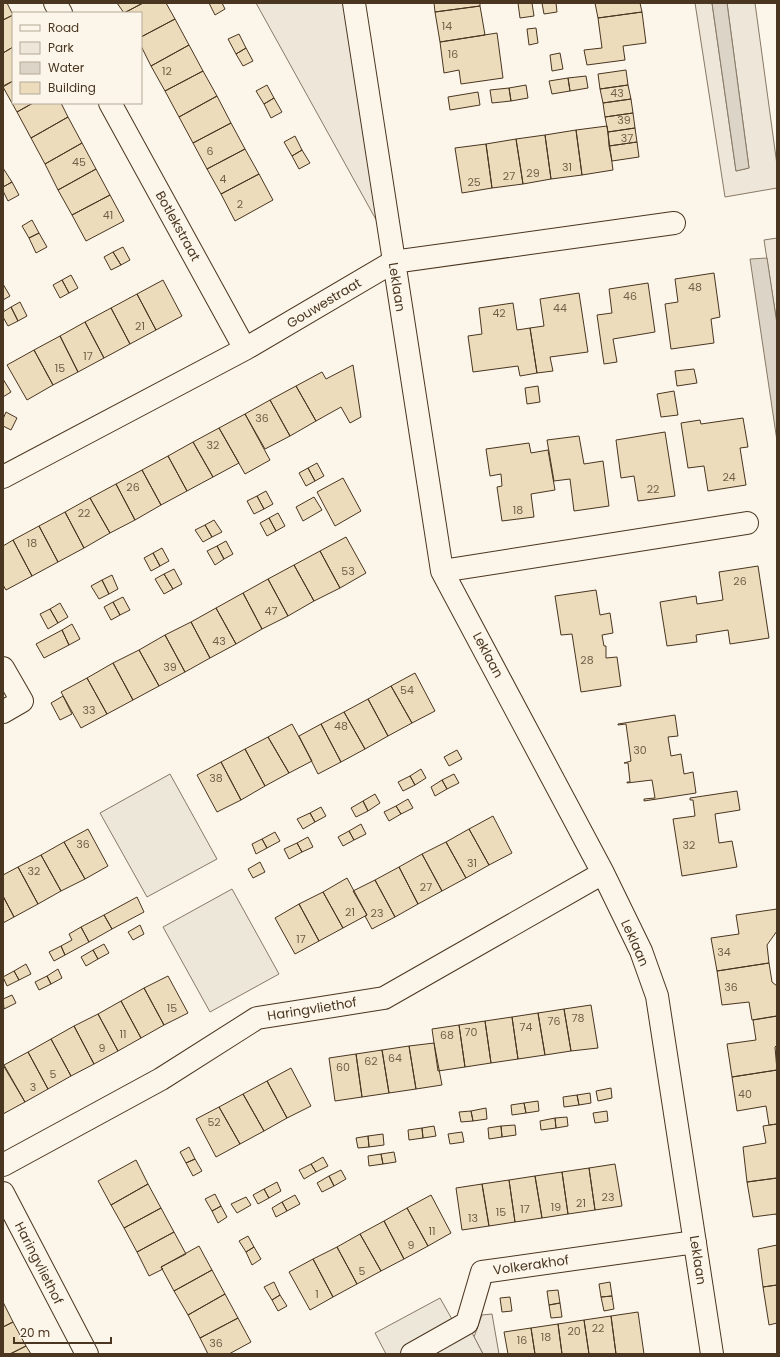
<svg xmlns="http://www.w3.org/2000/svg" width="780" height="1357" font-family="Poppins,sans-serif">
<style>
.green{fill:#ede6d9;stroke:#887966}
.parking{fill:#ede7d9;stroke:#887966}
.water{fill:#dcd4c6;stroke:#887966}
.building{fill:#ecdcbc;stroke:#4a3520}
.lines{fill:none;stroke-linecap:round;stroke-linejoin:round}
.minor-casing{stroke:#4a3520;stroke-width:24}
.minor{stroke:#fbf6e9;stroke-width:22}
.labels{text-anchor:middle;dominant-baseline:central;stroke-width:3;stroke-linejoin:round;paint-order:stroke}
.number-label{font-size:11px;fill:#725f47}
.street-label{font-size:13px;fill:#4a3520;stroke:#fbf6e9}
</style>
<rect width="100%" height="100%" fill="#fbf6e9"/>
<path class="green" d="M256 3H344L379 225Z
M695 3H712L736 171 749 168 727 3H755L777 165V188L725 197Z
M777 238V324L764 240Z
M492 1314 499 1354H483L474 1337 482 1315Z"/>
<path class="parking" d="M170 774 217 859 147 897 100 813Z
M232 889 279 974 210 1012 163 927Z
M440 1298 457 1328 467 1323 483 1354H386L375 1333Z"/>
<path class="water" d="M712 3H727L749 168 736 171Z
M767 258 777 324V441L750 259Z"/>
<path class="building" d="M3 3H7L13 15 3 20Z
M117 3H143L124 13Z
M143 3H166L175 19 141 37V13H124Z
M209 3H222L225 9 215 15Z
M434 3H480V6L435 12Z
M518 3H532L534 16 520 18Z
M542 3H556L557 12 544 14Z
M595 3H640L642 12 598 18Z
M480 6 485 35 440 42 435 12Z
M642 12 646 43 623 46 625 60 587 65 584 50 602 48 598 18Z
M13 15V47L3 53V20Z
M175 19 189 45 151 66 141 46V37Z
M536 28 538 43 529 45 527 29Z
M497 33 503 78 461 84 459 70 444 73 440 42Z
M239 34 246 48 236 54 228 39Z
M189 45 203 71 165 91 151 66Z
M13 47V81L3 86V53Z
M246 48 253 61 243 66 236 54Z
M560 53 563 69 552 71 550 55Z
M626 70 628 85 600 89 598 74Z
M203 71 217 96 179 117 165 91Z
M586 76 588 88 570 91 568 78Z
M568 78 570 91 552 94 549 81Z
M13 81V103H33L17 112 3 87Z
M267 85 274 98 264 104 256 91Z
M526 85 528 98 511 101 509 88Z
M628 85 631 99 603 103 600 89Z
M509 88 511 101 492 103 490 90Z
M478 92 480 105 450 110 448 97Z
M217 96 231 123 193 143 179 117Z
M274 98 282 112 271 118 264 104Z
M631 99 633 113 605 117 603 103Z
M33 103H61L68 117 31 138 17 112Z
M633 113 635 128 608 132 605 117Z
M68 117 82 143 45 164 31 138Z
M231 123 245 149 207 169 193 143Z
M607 126 613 170 582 175 576 130Z
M635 128 637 142 609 146 608 132Z
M576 130 582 175 551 179 545 135Z
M545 135 551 179 523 184 516 139Z
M295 136 302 150 292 156 284 142Z
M516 139 523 184 492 188 486 144Z
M637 142 639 157 612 161 609 146Z
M82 143 96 169 58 190 45 164Z
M486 144 492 188 462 193 455 148Z
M245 149 259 174 221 194 207 169Z
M302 150 310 163 299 169 292 156Z
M3 168 12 182 3 187Z
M96 169 110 195 72 215 58 190Z
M259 174 273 200 235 221 221 194Z
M12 182 19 195 8 201 3 191V187Z
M110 195 124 221 86 241 72 215Z
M32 220 39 233 29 238 22 226Z
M39 233 47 247 36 253 29 238Z
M123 247 130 260 121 265 113 252Z
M113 252 121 265 111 270 104 257Z
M714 273 720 317 711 319 714 343 671 349 665 304 678 302 675 279Z
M71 275 78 288 69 293 62 280Z
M62 280 69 293 60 298 53 285Z
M163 280 182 316 156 330 137 294Z
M648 283 655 332 613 339 617 362 604 364 597 315 612 313 609 289Z
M3 284 10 296 3 300Z
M579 293 588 352 550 357 553 371 537 373 530 328 544 326 540 299Z
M137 294 156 330 130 344 111 308Z
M20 302 27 316 18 321 11 307Z
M513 303 517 330 530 328 537 373 520 376 518 366 473 372 468 336 482 334 479 308Z
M11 307 18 321 8 326 3 317V312Z
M111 308 130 344 104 358 85 322Z
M85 322 104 358 78 372 60 336Z
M60 336 78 372 53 385 34 350Z
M34 350 53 385 27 400 7 365Z
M353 365 361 417 350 423 341 407 316 421 296 386 322 372 326 379Z
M694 369 697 383 677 386 675 371Z
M3 379 11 392 3 397Z
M296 386 316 421 290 436 270 400Z
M538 386 540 402 527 404 525 388Z
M674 391 678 415 661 417 657 394Z
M270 400 290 436 265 449 245 414Z
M6 412 17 418 11 430 3 426V419Z
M245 414 270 460 245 474 219 428Z
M743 418 748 447 740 448 746 485 708 491 704 466 688 468 681 423 700 420 701 424Z
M219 428 239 463 213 477 193 442Z
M665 432 675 496 638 501 634 476 621 478 616 440Z
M579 436 584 464 603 461 609 506 574 511 570 479 554 481 547 440Z
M193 442 213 477 187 491 168 456Z
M529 443 531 453 548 450 555 490 531 494 534 517 502 521 497 487 502 486 501 474 490 476 486 449Z
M168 456 187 491 161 505 142 470Z
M317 463 324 476 315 481 308 468Z
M308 468 315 481 306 486 299 473Z
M142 470 161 505 135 520 116 484Z
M343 478 361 511 335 526 317 492Z
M116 484 135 520 110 533 90 498Z
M266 491 273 504 264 509 257 496Z
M257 496 264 509 254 514 247 501Z
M314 497 322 510 303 521 296 507Z
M90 498 110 533 84 548 65 512Z
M65 512 84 548 58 562 39 526Z
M278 513 285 526 276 531 269 518Z
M269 518 276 531 267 536 260 523Z
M214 520 222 532 212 537 205 525Z
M205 525 212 537 203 542 195 530Z
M39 526 58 562 32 576 13 540Z
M346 537 366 573 340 588 320 551Z
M13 540 32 576 6 590 3 585V546Z
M226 541 233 554 224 559 217 546Z
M217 546 224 559 215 565 207 551Z
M162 548 169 561 160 566 153 553Z
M320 551 340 588 314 601 294 565Z
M153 553 160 566 151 571 144 558Z
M294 565 314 601 288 616 268 579Z
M758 566 769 638 730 644 728 630 696 635 697 642 667 646 660 602 696 596 697 604 723 600 719 572Z
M174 569 182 584 173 589 164 574Z
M164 574 173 589 164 594 155 579Z
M112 575 118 589 109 594 102 580Z
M268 579 288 616 262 629 243 593Z
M102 580 109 594 99 599 91 586Z
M596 590 600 615 610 613 613 633 602 635 604 646H606V658L617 657 621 686 581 692 572 634 561 635 555 596Z
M243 593 262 629 236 644 216 608Z
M123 597 130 610 120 615 113 602Z
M113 602 120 615 111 620 104 607Z
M60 603 68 617 58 623 50 609Z
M216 608 236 644 210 658 191 622Z
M50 609 58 623 48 629 40 614Z
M191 622 210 658 185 672 165 635Z
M72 624 80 639 69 645 62 630Z
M62 630 69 645 44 658 36 644Z
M165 635 185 672 159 686 139 650Z
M139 650 159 686 133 700 113 663Z
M113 663 133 700 107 714 87 678Z
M415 673 435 711 412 723 391 686Z
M87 678 107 714 81 728 61 692Z
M391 686 412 723 388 736 368 699Z
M63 696 72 714 60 720 51 703Z
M368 699 388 736 365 749 344 712Z
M344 712 365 749 341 762 321 724Z
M675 715 678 736 668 737 671 756 681 754 684 774 693 772 696 793 644 801V799L655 798 652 780 627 783V782H630L628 763H624L631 761 626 724 618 725V724Z
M292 724 312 761 289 773 268 737Z
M321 724 341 762 318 774 299 736Z
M268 737 289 773 265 786 245 749Z
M245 749 265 786 241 800 221 762Z
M457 750 462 759 449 766 444 757Z
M221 762 241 800 217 812 197 775Z
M421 769 426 778 415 785 410 776Z
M454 774 459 783 447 789 442 780Z
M410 776 415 785 403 791 398 782Z
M442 780 447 789 435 796 431 787Z
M737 791 740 810 715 814 719 843 732 841 737 867 682 876 673 819 695 816 693 800H690V798Z
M375 794 380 803 368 811 363 801Z
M408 799 413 808 401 814 396 806Z
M363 801 368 811 356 817 351 808Z
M396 806 401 814 389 821 384 812Z
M321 807 326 816 315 822 310 813Z
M310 813 315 822 303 829 297 819Z
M493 816 512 853 489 865 469 829Z
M361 824 366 834 354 840 349 831Z
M88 829 108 866 85 879 64 842Z
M469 829 489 865 466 878 446 842Z
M349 831 354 840 343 846 338 837Z
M275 832 280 841 267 848 262 839Z
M308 837 313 847 302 852 297 843Z
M262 839 267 848 256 854 252 844Z
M64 842 85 879 61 891 41 855Z
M446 842 466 878 442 891 422 854Z
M297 843 302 852 289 859 284 849Z
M422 854 442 891 418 904 399 867Z
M41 855 61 891 38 904 18 867Z
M260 862 265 872 253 878 248 869Z
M18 867 38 904 14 917 3 896V875Z
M399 867 418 904 395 917 375 880Z
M347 878 367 915 343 928 323 892Z
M375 880 395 917 372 929 365 916 367 915 353 891Z
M323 892 343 928 319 941 299 904Z
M3 896 14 917 3 923Z
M137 897 144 912 112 929 104 915Z
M299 904 319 941 295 954 275 918Z
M777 909V931L767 945 769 963 717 971 711 938 739 934 736 915Z
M104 915 112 929 89 942 81 927Z
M140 925 144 934 133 940 128 932Z
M81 927 89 942 65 955 61 946 72 940 69 934Z
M104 944 109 953 98 959 93 950Z
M61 946 65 955 54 961 49 952Z
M93 950 98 959 86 966 81 957Z
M769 963 772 982 777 986V1016L752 1020 749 1002 722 1005 717 971Z
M26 964 31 974 19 980 14 971Z
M58 969 62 978 51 984 47 976Z
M14 971 19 980 7 986 3 977Z
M47 976 51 984 39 990 35 982Z
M168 976 188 1013 164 1025 144 988Z
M144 988 164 1025 141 1038 121 1001Z
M12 995 16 1003 4 1009 3 999Z
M121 1001 141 1038 118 1051 98 1014Z
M591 1005 598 1048 571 1051 564 1009Z
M564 1009 571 1051 545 1055 538 1013Z
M538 1013 545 1055 518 1059 512 1017Z
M98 1014 118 1051 94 1064 74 1026Z
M777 1016V1045L775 1047 777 1070 732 1077 727 1044 756 1040 753 1020Z
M512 1017 518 1059 491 1063 485 1021Z
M485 1021 491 1063 465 1067 459 1025Z
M459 1025 465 1067 438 1071 432 1029Z
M74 1026 94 1064 71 1076 51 1039Z
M51 1039 71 1076 48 1089 28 1052Z
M434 1043 442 1085 416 1089 409 1046Z
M409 1046 416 1089 389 1093 382 1050Z
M382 1050 389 1093 362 1097 356 1054Z
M28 1052 48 1089 25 1102 4 1065Z
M356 1054 362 1097 335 1101 329 1058Z
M3 1065 25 1102 3 1114Z
M291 1068 311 1106 287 1118 267 1081Z
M777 1070V1124L769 1125 766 1106 737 1111 732 1077Z
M267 1081 287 1118 264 1131 243 1094Z
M611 1088 612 1098 598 1101 596 1091Z
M590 1093 591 1103 579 1105 577 1095Z
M243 1094 264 1131 240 1144 219 1107Z
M577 1095 579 1105 564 1107 563 1097Z
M538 1101 539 1111 526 1113 524 1103Z
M524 1103 526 1113 512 1115 511 1105Z
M219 1107 240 1144 216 1157 196 1119Z
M486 1108 487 1119 473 1121 471 1111Z
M471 1111 473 1121 461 1122 459 1112Z
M607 1111 608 1121 595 1123 593 1113Z
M567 1117 568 1126 556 1128 555 1118Z
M555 1118 556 1128 541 1130 540 1121Z
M777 1124V1178L747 1182 743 1147 766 1143 763 1126Z
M515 1125 516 1135 502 1137 501 1126Z
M434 1126 436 1136 423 1138 422 1128Z
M501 1126 502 1137 489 1139 488 1128Z
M422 1128 423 1138 409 1140 408 1130Z
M462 1132 464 1142 450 1144 448 1134Z
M383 1134 384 1145 369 1147 368 1136Z
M368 1136 369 1147 358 1148 356 1138Z
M189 1147 195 1159 186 1163 180 1152Z
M394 1152 396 1162 383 1164 381 1154Z
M381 1154 383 1164 369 1166 368 1156Z
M323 1157 328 1166 316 1172 311 1164Z
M195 1159 202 1171 193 1176 186 1163Z
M136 1160 148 1184 111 1205 98 1181Z
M311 1164 316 1172 304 1179 299 1170Z
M615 1164 622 1206 595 1210 589 1168Z
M589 1168 595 1210 568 1214 562 1172Z
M341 1170 346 1179 334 1186 329 1176Z
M562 1172 568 1214 542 1218 535 1176Z
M329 1176 334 1186 322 1192 317 1183Z
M535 1176 542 1218 515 1222 509 1180Z
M777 1178V1218L776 1214 753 1217 747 1182Z
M509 1180 515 1222 489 1226 482 1184Z
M277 1182 281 1191 269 1198 264 1189Z
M148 1184 161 1208 124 1228 111 1205Z
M482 1184 489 1226 462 1230 456 1188Z
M264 1189 269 1198 258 1204 253 1195Z
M215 1194 221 1206 212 1211 205 1199Z
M295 1195 300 1204 287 1211 282 1202Z
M431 1195 451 1233 428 1246 407 1208Z
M246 1197 251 1205 237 1213 231 1204Z
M282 1202 287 1211 276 1217 272 1208Z
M221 1206 227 1217 218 1223 212 1211Z
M161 1208 174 1232 137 1252 124 1228Z
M407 1208 428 1246 404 1259 384 1221Z
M384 1221 404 1259 381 1271 360 1234Z
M174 1232 186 1254 161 1267 163 1269 149 1276 137 1252Z
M360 1234 381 1271 357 1284 337 1247Z
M248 1236 254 1247 246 1252 239 1241Z
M777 1245V1285L763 1287 758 1249Z
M199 1246 212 1270 174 1291 161 1267Z
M254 1247 261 1259 252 1265 246 1252Z
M337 1247 357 1284 333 1297 313 1259Z
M313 1259 333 1297 310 1310 289 1272Z
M212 1270 225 1294 188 1315 174 1291Z
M274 1282 280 1295 272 1300 264 1287Z
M610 1282 612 1296 601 1297 599 1284Z
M777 1285V1323L769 1325 763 1287Z
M558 1290 560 1303 549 1305 547 1291Z
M225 1294 238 1318 200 1338 188 1315Z
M280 1295 287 1306 278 1311 272 1300Z
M612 1296 614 1309 604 1311 601 1297Z
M510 1297 512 1311 502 1312 500 1298Z
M3 1302 13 1322 3 1327Z
M560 1303 562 1317 551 1318 549 1305Z
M638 1312 644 1354H616L611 1316Z
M611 1316 616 1354H589L584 1320Z
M238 1318 251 1342 229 1354H208L200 1338Z
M584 1320 589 1354H562L558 1324Z
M13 1322 26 1346 10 1354H3V1327Z
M558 1324 562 1354H535L531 1328Z
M531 1328 535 1354H508L504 1332Z
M26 1346 31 1354H10Z"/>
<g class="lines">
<defs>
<path id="minor" d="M55 3 61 13
M354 3 442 571 603 873 641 951 657 996 712 1354
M110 103 245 349
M3 477 245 349 393 262 674 223
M442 571 747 523
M3 668 22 701 3 712
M3 1165 161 1079 257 1018 384 998 603 873
M3 1193 87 1354
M412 1354 467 1323 482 1272 695 1242"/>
</defs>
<use href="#minor" class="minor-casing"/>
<use href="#minor" class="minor"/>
</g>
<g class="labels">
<g class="number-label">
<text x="447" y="26">14</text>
<text x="453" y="54">16</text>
<text x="167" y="71">12</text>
<text x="617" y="93">43</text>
<text x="624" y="120">39</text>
<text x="627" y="138">37</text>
<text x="210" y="151">6</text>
<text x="79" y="162">45</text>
<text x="567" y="167">31</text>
<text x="533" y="173">29</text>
<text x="509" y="176">27</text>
<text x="223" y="179">4</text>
<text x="474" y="182">25</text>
<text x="240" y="204">2</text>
<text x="108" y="215">41</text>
<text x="695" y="287">48</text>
<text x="630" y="296">46</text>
<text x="560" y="308">44</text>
<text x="499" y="313">42</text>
<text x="140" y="326">21</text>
<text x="88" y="356">17</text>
<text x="60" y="368">15</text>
<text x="262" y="418">36</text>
<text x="213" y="445">32</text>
<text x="729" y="477">24</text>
<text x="133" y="487">26</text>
<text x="653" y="489">22</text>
<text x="518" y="510">18</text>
<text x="84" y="513">22</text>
<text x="32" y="543">18</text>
<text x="348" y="571">53</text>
<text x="740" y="581">26</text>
<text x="271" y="611">47</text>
<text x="219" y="641">43</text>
<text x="587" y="660">28</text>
<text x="170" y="667">39</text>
<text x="407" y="690">54</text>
<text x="89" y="710">33</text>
<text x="341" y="726">48</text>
<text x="640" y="750">30</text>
<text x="216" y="778">38</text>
<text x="83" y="844">36</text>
<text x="689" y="845">32</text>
<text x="472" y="863">31</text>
<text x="34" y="871">32</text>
<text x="426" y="887">27</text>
<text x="350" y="912">21</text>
<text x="377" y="913">23</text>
<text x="301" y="939">17</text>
<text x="724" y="952">34</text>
<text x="731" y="987">36</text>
<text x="172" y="1008">15</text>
<text x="578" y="1018">78</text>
<text x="554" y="1021">76</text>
<text x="526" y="1027">74</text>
<text x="471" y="1032">70</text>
<text x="123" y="1034">11</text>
<text x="447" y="1035">68</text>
<text x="102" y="1048">9</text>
<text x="395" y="1058">64</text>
<text x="371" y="1061">62</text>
<text x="343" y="1067">60</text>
<text x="53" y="1074">5</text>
<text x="33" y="1087">3</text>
<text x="745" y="1094">40</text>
<text x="214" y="1122">52</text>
<text x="608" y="1197">23</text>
<text x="581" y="1203">21</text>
<text x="556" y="1207">19</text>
<text x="525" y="1209">17</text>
<text x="501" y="1212">15</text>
<text x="473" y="1218">13</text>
<text x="432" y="1231">11</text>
<text x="411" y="1245">9</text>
<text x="362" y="1271">5</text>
<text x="317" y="1294">1</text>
<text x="598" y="1328">22</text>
<text x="574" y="1331">20</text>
<text x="546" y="1337">18</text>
<text x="522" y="1340">16</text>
<text x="216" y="1343">36</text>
</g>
<g class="street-label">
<text transform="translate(178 226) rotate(61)">Botlekstraat</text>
<text transform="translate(397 287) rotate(81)">Leklaan</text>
<text transform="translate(324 303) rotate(-31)">Gouwestraat</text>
<text transform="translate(488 655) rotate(62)">Leklaan</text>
<text transform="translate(635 943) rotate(66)">Leklaan</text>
<text transform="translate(312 1009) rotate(-9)">Haringvliethof</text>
<text transform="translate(698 1260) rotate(81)">Leklaan</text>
<text transform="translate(39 1263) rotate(63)">Haringvliethof</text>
<text transform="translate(531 1265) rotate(-8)">Volkerakhof</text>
</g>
</g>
<rect width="780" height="1357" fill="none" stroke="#4a3520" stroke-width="8"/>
<rect x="12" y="12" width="130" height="92" fill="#fbf6e9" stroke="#b4a999"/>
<rect x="20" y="25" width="20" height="6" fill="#fbf6e9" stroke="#b4a999"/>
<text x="48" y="32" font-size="12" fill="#4a3520">Road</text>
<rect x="20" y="42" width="20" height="12" fill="#ede6d9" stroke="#b4a999"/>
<text x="48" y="52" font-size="12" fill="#4a3520">Park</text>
<rect x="20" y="62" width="20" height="12" fill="#dcd4c6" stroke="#b4a999"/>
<text x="48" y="72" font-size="12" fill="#4a3520">Water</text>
<rect x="20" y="82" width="20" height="12" fill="#ecdcbc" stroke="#b4a999"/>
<text x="48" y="92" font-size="12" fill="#4a3520">Building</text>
<path d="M14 1337v6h97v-6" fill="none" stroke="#4a3520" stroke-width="2"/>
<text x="20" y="1337" font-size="12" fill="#4a3520" stroke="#fbf6e9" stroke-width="3" paint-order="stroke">20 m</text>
</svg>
